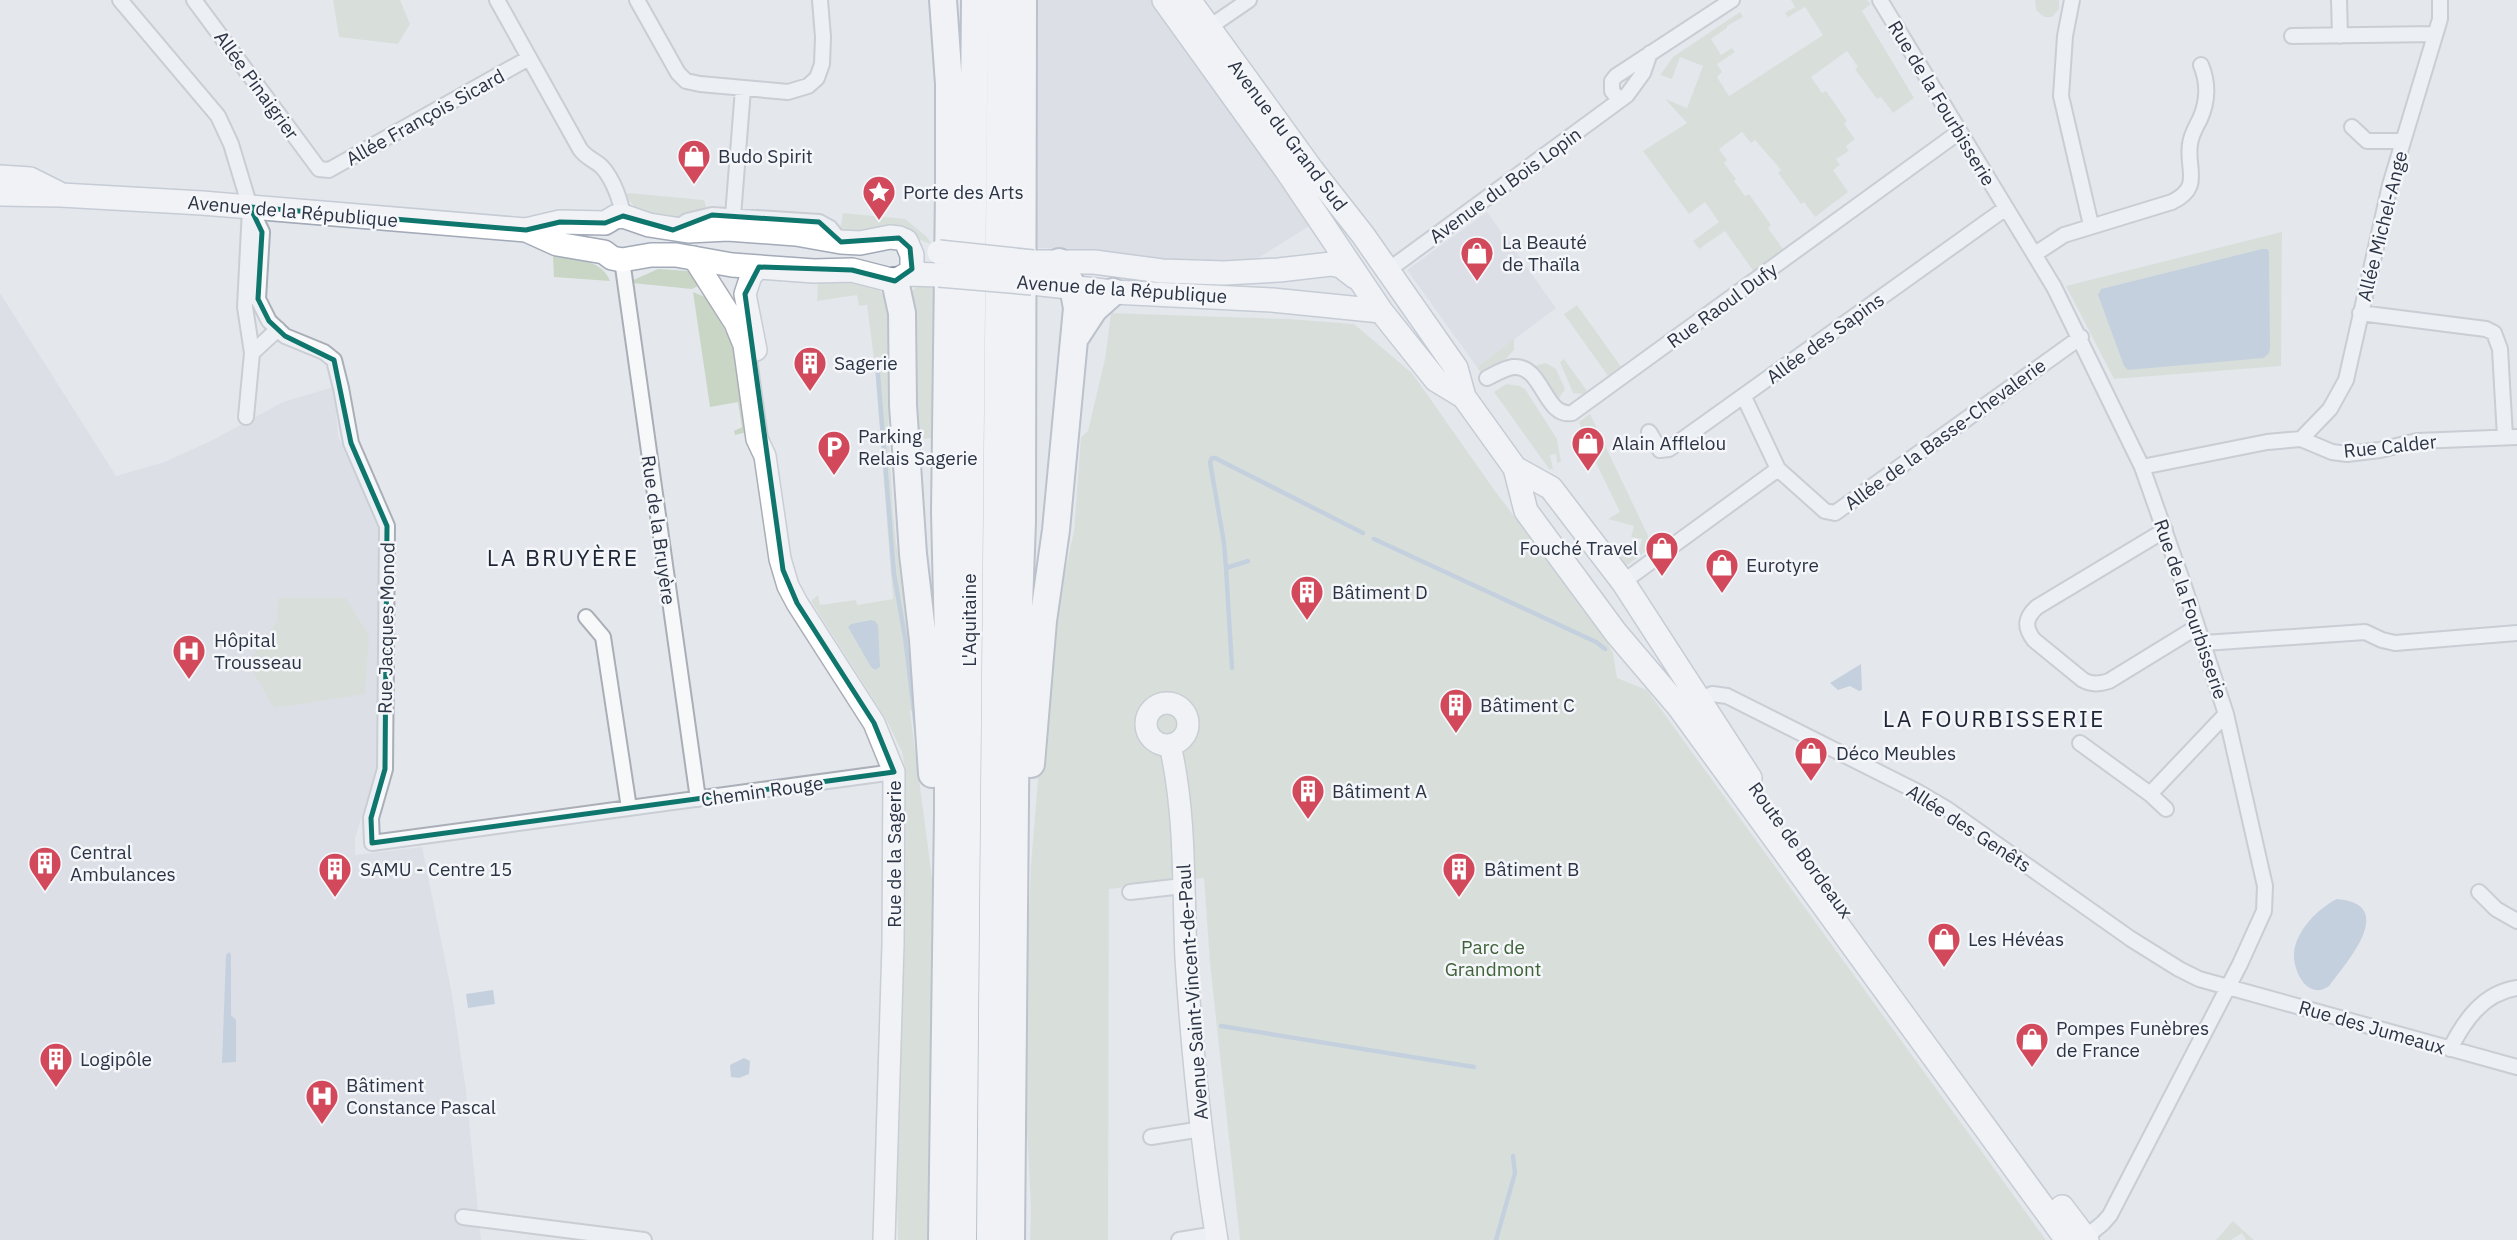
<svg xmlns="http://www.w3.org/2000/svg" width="2517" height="1240" font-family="'IBM Plex Sans',sans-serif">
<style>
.built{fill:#d2d6de}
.green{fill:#c9d6c5}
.water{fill:#9fb4cc}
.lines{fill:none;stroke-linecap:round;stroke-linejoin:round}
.stream{stroke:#9fb4cc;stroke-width:4.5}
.street-casing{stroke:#a9aeb7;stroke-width:18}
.secondary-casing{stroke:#a9aeb7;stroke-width:24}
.primary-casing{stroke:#a3abb8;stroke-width:26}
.highway-casing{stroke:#8b94a3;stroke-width:30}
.street{stroke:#f7f8fa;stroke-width:14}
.secondary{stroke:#fff;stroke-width:21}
.primary{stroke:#fff;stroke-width:23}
.highway{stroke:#fff;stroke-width:26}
.primary-bridge-casing{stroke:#a3abb8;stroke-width:26;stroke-linecap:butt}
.primary-bridge{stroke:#fff;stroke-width:23}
.marked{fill:none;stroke:#0f766e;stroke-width:5;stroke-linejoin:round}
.labels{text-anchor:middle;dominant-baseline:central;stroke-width:5;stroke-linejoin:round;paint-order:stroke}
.street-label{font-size:19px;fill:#2b3445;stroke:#f4f6f9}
.poi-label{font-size:19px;fill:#2b3445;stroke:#f4f6f9;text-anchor:start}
.park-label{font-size:19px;fill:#3f6138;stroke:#f4f6f9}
.quarter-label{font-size:23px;letter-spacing:2px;fill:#1d2536;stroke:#f4f6f9}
</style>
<rect width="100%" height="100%" fill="#e4e7ec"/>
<path class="built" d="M1033 0H1164L1320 219 1247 265 1032 247Z
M1487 212 1556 308 1477 367 1407 270Z
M0 293 116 476 165 462 213 440 283 402 334 387 338 436 379 527 376 773 355 838V855L422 847 452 994 466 1091 481 1240H0Z"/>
<path class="green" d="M333 0H400L410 24 398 44 339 37Z
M1791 0H1867L1871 4 1862 11 1914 98 1893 113 1881 97 1877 99 1855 69 1858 67 1847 51 1811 77 1822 93 1826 91 1847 121 1844 124 1855 139 1846 146 1849 151 1836 159 1840 165 1833 170 1848 192 1815 217 1804 202 1801 204 1778 173 1781 170 1755 140 1751 143 1742 132 1719 149 1727 160 1724 163 1736 179 1734 181 1745 196 1749 194 1771 225 1768 228 1783 249 1754 272 1725 231 1699 249 1693 241 1719 222 1705 202 1689 214 1643 151 1687 123 1665 99 1687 108 1703 66 1680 57 1672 79 1660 75 1673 57 1740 12 1743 17 1727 26V28L1711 39 1721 55 1732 48 1735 52 1717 64 1722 72 1717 77 1729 96 1823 35 1805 7 1788 17 1785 13 1795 7Z
M2035 0H2059V9L2052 17H2044L2036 10Z
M629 193 704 200 707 209C695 211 685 219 674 221 652 225 636 212 626 195Z
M843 213 905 219 927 237 931 244 915 238 845 239 836 228 841 225Z
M2282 232 2281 366 2114 379 2066 286Z
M553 256C574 259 602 259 610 281L554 277Z
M658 269 688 271 698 280V286L692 289 632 283 631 281Z
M838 280 868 285 878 289 887 299 896 343 888 428 893 511 896 543 911 616 921 705 910 711 934 893V1104L938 1240H898L896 1155 906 852V775L902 752 886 719 811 601 818 595 820 605 856 600 857 605 893 599 875 367 867 305 859 306 857 295 817 301 818 281Z
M920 284 939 286 934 351 932 438 919 439 911 308 913 290Z
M693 292 705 297 732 342 747 432 735 435 734 431 742 427 738 402 710 407Z
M1577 305 1622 368 1608 376 1564 314Z
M1111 313 1288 319 1354 324 1412 373 1495 491 1602 633 1613 653 1617 678 1647 690 2046 1240H1240L1210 963 1204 878 1109 889 1108 1240H1030L1031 1209 1023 1050 1031 865 1049 643 1074 531 1081 437 1088 431 1105 359Z
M1514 339V350L1495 371 1484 378 1477 367Z
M1564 359 1587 391 1583 394 1573 393 1560 362Z
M1546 363 1556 369 1565 389 1559 398 1553 396 1535 371 1534 366Z
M1506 384 1520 386 1525 389 1557 439 1561 462 1557 463 1556 454 1550 455 1553 469H1549L1494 392Z
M1590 414 1653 546 1623 568 1611 551 1619 549 1638 554 1642 539 1631 537 1634 526 1608 519 1620 512 1595 461 1598 460 1593 437 1585 438 1579 422Z
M278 598H346L369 636 365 694 274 708 248 663 277 621Z
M2233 1221 2254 1240H2246L2242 1233 2231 1240H2216Z"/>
<path class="water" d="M2262 249H2267L2269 252 2270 348 2269 353 2264 358 2139 369 2128 370 2124 366 2098 295 2101 289Z
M871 620 875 621 878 625 880 667 875 670 871 667 848 627 851 624Z
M1861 664 1862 690 1859 691 1850 686 1838 690 1830 683Z
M2337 899C2399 904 2346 963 2329 986 2308 1001 2293 972 2294 953 2296 931 2318 908 2337 899Z
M229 952 231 955V1015L236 1020V1062L222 1063 226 955Z
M493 990 495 1004 468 1008 466 994Z
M744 1058 750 1061 749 1074 739 1078 731 1077 730 1065Z"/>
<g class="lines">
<path class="stream" d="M877 362 894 574 905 637 917 736
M1374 539 1596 642 1605 649
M1226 568 1224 543 1210 462 1212 458H1215L1363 533
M1232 668 1226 568 1248 561
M1221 1026 1474 1067
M1496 1240 1515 1173 1513 1156"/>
<defs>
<path id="street" d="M120 0 218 116 231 144 250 207 262 232 258 299 269 321 285 336 324 352 334 360 341 388 351 443 387 526 385 769 371 818 372 843 894 772
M194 0 319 169 329 170 529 58
M497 0 580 149C586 158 595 160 602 167 613 179 621 201 623 216
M637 0 678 73 686 81 700 84 788 92 808 86 817 78 822 64 823 37 820 0
M1880 0 2054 287 2142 467 2183 583 2226 714 2265 886 2264 911 2240 964 2110 1215 2103 1223 2085 1238
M2072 0 2065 36 2061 96 2091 225
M2339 0 2340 36
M1208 28 1249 0
M2292 36 2435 34
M1622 99 1617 97 1612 91V81L1616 76 1732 0
M2352 127 2367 141H2402
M733 216 743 89
M675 229 687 221 712 215 819 222 830 228 841 242
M2035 254 2064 235 2172 202C2203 187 2186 169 2190 144 2191 135 2196 127 2200 119 2208 101 2208 82 2201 65
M622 260 698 799
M1387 271 1627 95 1643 73 1650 53
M2360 313 2486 329 2494 333 2500 349 2505 437
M252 353 278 329
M1487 378C1495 374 1505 368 1513 367 1543 364 1544 418 1572 413L1959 132
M1744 397 1778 469 1825 511 1835 513 2081 337
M246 417 252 353 245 307 250 209
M1649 432 1660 450 1669 449 2006 208
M2301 439 2330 409 2346 380 2390 185 2440 19V0
M2142 467 2267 442 2301 439 2332 452 2347 454 2380 450 2417 441 2517 437
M2165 530 2037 607C2025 618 2024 627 2034 640L2083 680C2092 685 2099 684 2109 681L2197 627
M1623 582 1778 469
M586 617 603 637 629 808
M2204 643 2365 632 2382 640 2395 643 2517 633
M1699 700 1712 694 1727 696 1918 792 1947 809 2131 939 2179 969 2199 979 2517 1067
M2080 743 2150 794 2226 714
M2150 794 2166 809
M1130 892 1183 886
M2479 892 2496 909 2517 921
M2450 1049C2464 1021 2483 993 2517 988
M1151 1137 1202 1129
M463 1217 644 1240
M1179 1240 1216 1234"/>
<path id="secondary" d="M693 257 735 323 744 345 757 439 765 456 780 559 788 586 797 603 874 723 894 772 893 945 884 1240
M756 350 745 294 751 276 759 267
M1146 724a21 21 0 1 1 42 0a21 21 0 1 1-42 0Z
M1170 745C1186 814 1183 887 1186 958 1192 1051 1202 1148 1217 1240"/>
<path id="primary" d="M1164 0 1287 171 1381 311 1436 380 1464 397
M1189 0 1312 170 1363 235 1456 368 1464 397 1515 468 1526 511 1616 633 1679 707 2067 1240
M0 177 30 179 58 193
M0 194 61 195 202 203 526 230 557 244 604 252 612 258 622 260 651 255H676L732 265 814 271 852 270 895 281 908 274 939 275
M526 230 560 222 605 223 615 217 623 216 649 225 688 231 728 229 796 234 841 242 860 243 890 237 899 238 906 241 912 255V269L908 274
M1033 262H1094L1162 271 1224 273 1279 270 1331 264 1341 266 1355 277
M1032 283 1113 292 1272 300 1381 311
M1515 468 1551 488 1623 582 1750 778
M2062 1207 2087 1240"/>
<path id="highway" d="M895 281 902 313 903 405 913 554 923 640 932 774
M1077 335 1094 309 1113 292
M1031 764 1043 621 1056 530 1077 308 1073 287 1059 262
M942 1240 948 812V639L945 512 949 191V84L943 0
M963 1240 975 0
M990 1240 1001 0
M1011 1240 1016 691 1022 521 1023 0"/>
</defs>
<use href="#street" class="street-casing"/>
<use href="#secondary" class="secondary-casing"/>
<use href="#primary" class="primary-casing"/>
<use href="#highway" class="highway-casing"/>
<use href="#street" class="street"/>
<use href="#secondary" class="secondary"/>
<use href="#primary" class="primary"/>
<use href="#highway" class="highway"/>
<defs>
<path id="primary-bridge" d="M939 252 1033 262
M939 275 1032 283"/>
</defs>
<use href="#primary-bridge" class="primary-bridge-casing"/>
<use href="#primary-bridge" class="primary-bridge"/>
</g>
<path d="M0 0H2517V1240H0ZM250 207 526 230 560 222 605 223 623 216 673 230 712 215 819 222 841 242 899 238 910 248 912 269 895 281 852 270 759 267 745 294 783 570 797 603 874 723 894 772 372 843 371 818 385 769 387 526 351 443 334 360 285 336 269 321 258 299 262 232Z" fill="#e4e7ec" fill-opacity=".55" fill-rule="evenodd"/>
<path class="marked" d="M250 207 526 230 560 222 605 223 623 216 673 230 712 215 819 222 841 242 899 238 910 248 912 269 895 281 852 270 759 267 745 294 783 570 797 603 874 723 894 772 372 843 371 818 385 769 387 526 351 443 334 360 285 336 269 321 258 299 262 232Z"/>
<defs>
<symbol id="shop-pin" viewBox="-11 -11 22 30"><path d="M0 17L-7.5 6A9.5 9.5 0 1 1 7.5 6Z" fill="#d1495b" stroke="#f4f6f9"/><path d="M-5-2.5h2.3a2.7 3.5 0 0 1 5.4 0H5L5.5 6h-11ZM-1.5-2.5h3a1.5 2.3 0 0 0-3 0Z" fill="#fff"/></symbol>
<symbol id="sight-pin" viewBox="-11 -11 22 30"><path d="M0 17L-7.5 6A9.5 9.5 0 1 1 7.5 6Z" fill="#d1495b" stroke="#f4f6f9"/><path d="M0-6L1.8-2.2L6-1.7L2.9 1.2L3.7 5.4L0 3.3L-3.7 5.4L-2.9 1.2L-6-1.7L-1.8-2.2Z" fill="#fff"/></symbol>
<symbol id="building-pin" viewBox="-11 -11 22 30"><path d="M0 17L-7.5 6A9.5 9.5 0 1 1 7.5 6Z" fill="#d1495b" stroke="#f4f6f9"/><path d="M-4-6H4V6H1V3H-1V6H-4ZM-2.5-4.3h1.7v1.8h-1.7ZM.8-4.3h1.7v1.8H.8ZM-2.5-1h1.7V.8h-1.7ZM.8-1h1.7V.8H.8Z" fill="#fff"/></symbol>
<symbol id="parking-pin" viewBox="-11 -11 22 30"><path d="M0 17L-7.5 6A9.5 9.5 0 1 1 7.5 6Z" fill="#d1495b" stroke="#f4f6f9"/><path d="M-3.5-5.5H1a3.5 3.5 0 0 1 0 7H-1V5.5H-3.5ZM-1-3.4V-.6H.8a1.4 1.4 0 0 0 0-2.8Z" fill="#fff"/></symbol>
<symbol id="hospital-pin" viewBox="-11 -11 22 30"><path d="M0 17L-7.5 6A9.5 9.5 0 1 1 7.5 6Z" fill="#d1495b" stroke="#f4f6f9"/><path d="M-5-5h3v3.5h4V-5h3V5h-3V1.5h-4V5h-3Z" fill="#fff"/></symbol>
</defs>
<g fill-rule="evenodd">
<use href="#shop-pin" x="675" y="137" width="38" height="52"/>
<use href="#sight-pin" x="860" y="173" width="38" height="52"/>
<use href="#shop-pin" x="1458" y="234" width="38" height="52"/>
<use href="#building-pin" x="791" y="344" width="38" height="52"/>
<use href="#shop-pin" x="1569" y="424" width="38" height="52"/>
<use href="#parking-pin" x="815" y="428" width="38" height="52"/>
<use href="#shop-pin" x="1643" y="529" width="38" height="52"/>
<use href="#shop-pin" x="1703" y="546" width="38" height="52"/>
<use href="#building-pin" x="1288" y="573" width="38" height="52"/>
<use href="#hospital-pin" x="170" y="632" width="38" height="52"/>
<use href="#building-pin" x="1437" y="686" width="38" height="52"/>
<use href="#shop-pin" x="1792" y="734" width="38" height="52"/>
<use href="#building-pin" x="1289" y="772" width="38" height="52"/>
<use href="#building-pin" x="26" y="844" width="38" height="52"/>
<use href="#building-pin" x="316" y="850" width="38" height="52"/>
<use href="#building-pin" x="1440" y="850" width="38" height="52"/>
<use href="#shop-pin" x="1925" y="920" width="38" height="52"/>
<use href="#shop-pin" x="2013" y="1020" width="38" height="52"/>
<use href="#building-pin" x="37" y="1040" width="38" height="52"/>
<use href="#hospital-pin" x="303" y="1077" width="38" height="52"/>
</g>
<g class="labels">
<g class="street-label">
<text transform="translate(257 85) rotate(54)">Allée Pinaigrier</text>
<text transform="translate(1942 103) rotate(59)">Rue de la Fourbisserie</text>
<text transform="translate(425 117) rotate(-29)">Allée François Sicard</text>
<text transform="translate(1288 135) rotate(53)">Avenue du Grand Sud</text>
<text transform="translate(1505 185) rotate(-36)">Avenue du Bois Lopin</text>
<text transform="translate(293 211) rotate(5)">Avenue de la République</text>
<text transform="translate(2382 226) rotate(-76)">Allée Michel-Ange</text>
<text transform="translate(1122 289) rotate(4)">Avenue de la République</text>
<text transform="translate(1722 305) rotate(-36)">Rue Raoul Dufy</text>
<text transform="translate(1825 338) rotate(-36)">Allée des Sapins</text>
<text transform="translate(1945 434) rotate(-36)">Allée de la Basse-Chevalerie</text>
<text transform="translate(2390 446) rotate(-6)">Rue Calder</text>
<text transform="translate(659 530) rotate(82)">Rue de la Bruyère</text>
<text transform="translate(2191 609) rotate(71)">Rue de la Fourbisserie</text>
<text transform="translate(969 620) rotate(-90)">L'Aquitaine</text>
<text transform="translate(386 628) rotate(-89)">Rue Jacques Monod</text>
<text transform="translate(762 791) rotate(-8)">Chemin Rouge</text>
<text transform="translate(1969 828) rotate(33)">Allée des Genêts</text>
<text transform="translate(1801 850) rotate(54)">Route de Bordeaux</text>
<text transform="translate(894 854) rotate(-90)">Rue de la Sagerie</text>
<text transform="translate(1192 992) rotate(-94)">Avenue Saint-Vincent-de-Paul</text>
<text transform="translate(2372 1027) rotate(16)">Rue des Jumeaux</text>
</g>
<g class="poi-label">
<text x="718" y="156">Budo Spirit</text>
<text x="903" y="192">Porte des Arts</text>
<text x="1502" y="242">La Beauté<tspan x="1502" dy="22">de Thaïla</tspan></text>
<text x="834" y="363">Sagerie</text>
<text x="858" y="436">Parking<tspan x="858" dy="22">Relais Sagerie</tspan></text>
<text x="1612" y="443">Alain Afflelou</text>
<text x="1638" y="548" text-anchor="end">Fouché Travel</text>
<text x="1746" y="565">Eurotyre</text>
<text x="1332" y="592">Bâtiment D</text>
<text x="214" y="640">Hôpital<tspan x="214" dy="22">Trousseau</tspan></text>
<text x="1480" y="705">Bâtiment C</text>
<text x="1836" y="753">Déco Meubles</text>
<text x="1332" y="791">Bâtiment A</text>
<text x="70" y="852">Central<tspan x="70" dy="22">Ambulances</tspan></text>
<text x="360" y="869">SAMU - Centre 15</text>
<text x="1484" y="869">Bâtiment B</text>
<text x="1968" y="939">Les Hévéas</text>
<text x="2056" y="1028">Pompes Funèbres<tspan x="2056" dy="22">de France</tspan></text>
<text x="80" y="1059">Logipôle</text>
<text x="346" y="1085">Bâtiment<tspan x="346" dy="22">Constance Pascal</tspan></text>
</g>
<g class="park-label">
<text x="1493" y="947">Parc de<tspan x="1493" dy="22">Grandmont</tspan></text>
</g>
<g class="quarter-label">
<text x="563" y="557">LA BRUYÈRE</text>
<text x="1994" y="718">LA FOURBISSERIE</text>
</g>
</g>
</svg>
